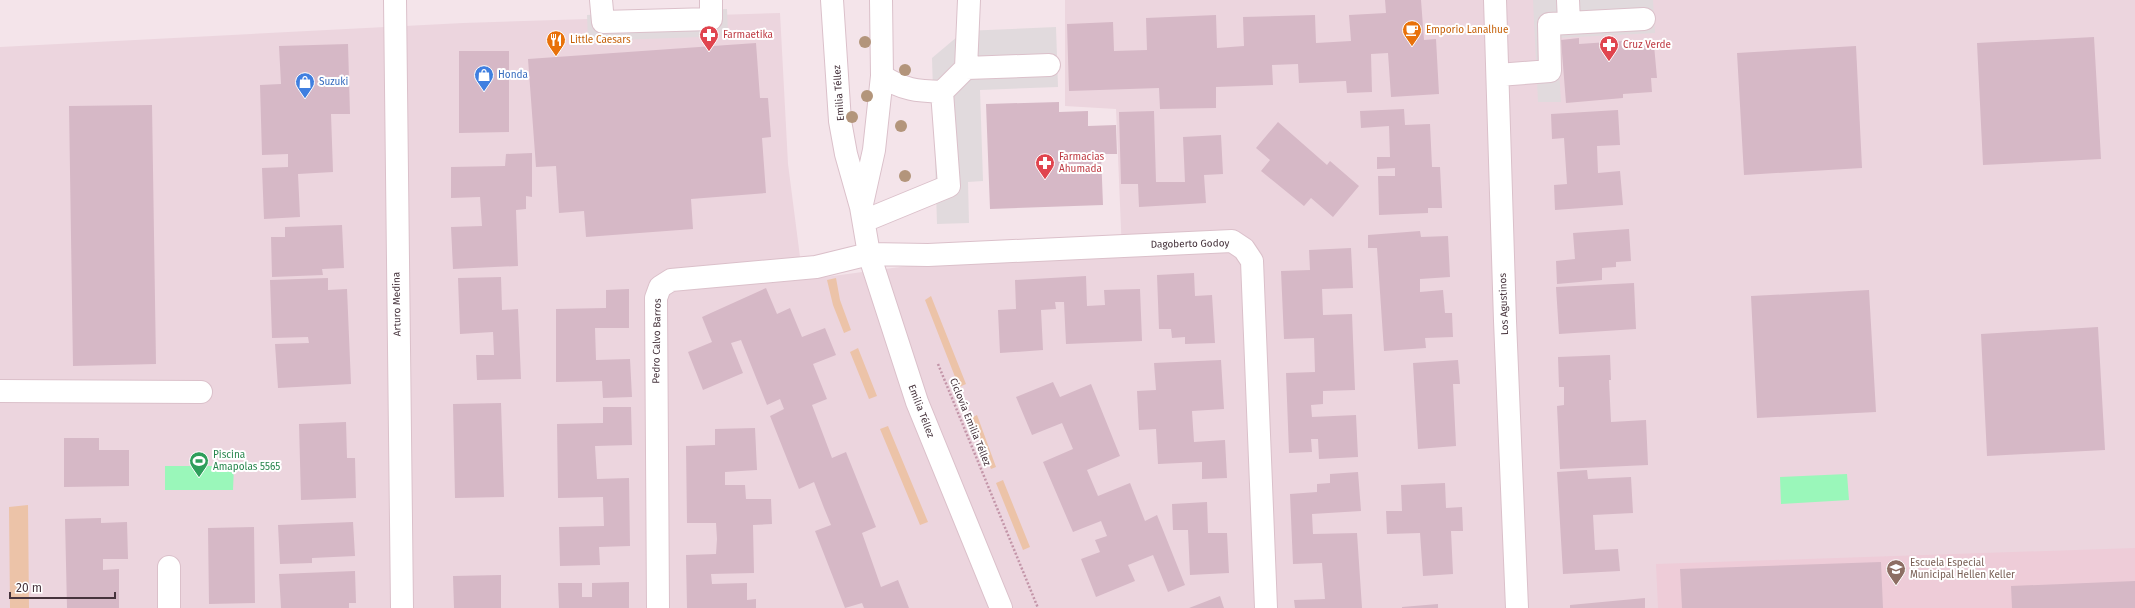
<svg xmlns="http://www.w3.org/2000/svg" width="2135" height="608" font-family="'Fira Sans',sans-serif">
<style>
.residential{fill:#ecd5de}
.education{fill:#eeccd8}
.green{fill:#ecc3a8}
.parking{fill:#e1dadd}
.water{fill:#9af7ba}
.building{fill:#d6b8c6}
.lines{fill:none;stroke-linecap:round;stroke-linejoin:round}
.minor-casing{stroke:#dbc0ca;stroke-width:24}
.path{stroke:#c395a8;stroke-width:2.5;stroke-dasharray:2 2;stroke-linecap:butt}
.minor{stroke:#fff;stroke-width:22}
.tree{fill:#b3957b}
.labels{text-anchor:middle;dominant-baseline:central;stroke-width:4;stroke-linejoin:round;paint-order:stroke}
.food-label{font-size:10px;fill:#c56008;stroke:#fff;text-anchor:start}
.health-label{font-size:10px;fill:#be3a42;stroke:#fff;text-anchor:start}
.shop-label{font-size:10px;fill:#366cbe;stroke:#fff;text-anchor:start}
.street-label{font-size:10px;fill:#46333c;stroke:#fff}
.leisure-label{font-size:10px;fill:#27864d;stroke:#fff;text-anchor:start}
.education-label{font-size:10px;fill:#785e54;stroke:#fff;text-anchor:start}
</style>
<rect width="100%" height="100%" fill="#f4e4ea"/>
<path class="residential" d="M1065 0H2135V608H0V47L463 23 780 13 788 164 803 280 937 262 1122 252 1116 109 1065 106Z"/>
<path class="education" d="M2135 548V608H1658L1656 564Z"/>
<path class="green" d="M836 278 840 300 851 330 844 333 833 305 827 280Z
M931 296 966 384 959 387 925 300Z
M858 348 877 396 869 399 850 352Z
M977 415 996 467 991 469 971 418Z
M888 426 928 522 920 525 880 429Z
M1003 480 1030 547 1023 550 996 483Z
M28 505 29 608H10L9 507Z"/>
<path class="parking" d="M1533 0H1653L1655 33 1557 38 1561 102H1538Z
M727 9 728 36 588 41 587 15Z
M1056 27 1058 87 980 90 983 181 968 182 969 223 937 224 932 58 964 31Z"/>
<path class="water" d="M165 466H234L233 490H165Z
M1847 474 1849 500 1781 504 1780 477Z"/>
<path class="building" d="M1385 0H1421L1424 40 1436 39 1439 94 1391 97 1388 53 1371 54 1372 92 1347 93 1346 81 1299 83 1298 64 1272 65 1273 85 1216 87V108L1160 109 1159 88 1069 91 1067 24 1113 22 1114 51 1147 50 1146 18 1216 15 1217 48 1244 46 1243 17 1315 15 1316 43 1351 41 1349 15 1386 13Z
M2094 37 2101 159 1983 165 1977 43Z
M1579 38V44L1638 40V47L1654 45 1657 78H1651L1652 92 1623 94V98L1566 103 1561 40Z
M756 43 760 98H768L771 137 762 138 766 193 691 199 693 229 586 237 584 211 559 213 556 166 536 167 528 59Z
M348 44 350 114H331L333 172 298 174 300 217 264 219 262 168 288 167V154L262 155 260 85 281 84 279 46Z
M1856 46 1862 168 1744 175 1737 53Z
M459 51H509V132L459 133Z
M1059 102V112L1088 111V126L1116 125 1117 154H1101L1103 205 990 209 986 104Z
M152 105 156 364 73 366 69 106Z
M1404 109 1405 125 1430 124 1432 167H1440L1442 208H1428V213L1379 215 1378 176H1395V168L1377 169V157H1390L1389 126 1361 128 1360 111Z
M1618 110 1620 145 1597 146 1598 173 1620 171 1623 205 1555 210 1554 185 1567 184 1564 138 1552 139 1551 114Z
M1154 111 1156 182H1185L1183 137 1221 135 1223 174 1204 175 1206 203 1139 207 1138 184H1121L1119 112Z
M1278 122 1327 165 1330 161 1359 186 1333 217 1311 198 1304 206 1261 171 1270 160 1256 148Z
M532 153V197L526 196V209L516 210 518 266 453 269 451 227 482 226 480 197 451 198V167L505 166 506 154Z
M342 225 344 268 322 269 323 275 272 277 271 237H285V227Z
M1629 229 1631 261 1616 262V267L1602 268V280L1557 284 1556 261 1575 259 1573 233Z
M1420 231 1421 237 1448 236 1450 277 1420 279V292L1443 290 1445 313H1452L1453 337 1425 338 1426 348 1384 351 1377 248H1368V235Z
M1351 248 1353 288 1322 289 1323 315 1352 314 1355 390 1323 391V404L1311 405 1312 417 1356 415 1358 457 1319 459 1318 439H1311L1312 452 1289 453 1286 373 1315 372 1314 338 1284 339 1281 271 1310 270 1309 250Z
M1194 273 1195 296 1212 295 1215 343 1185 344V337L1172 338 1171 329H1159L1157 275Z
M1086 276 1087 306 1105 305 1104 290 1140 289 1142 341 1066 344 1064 302H1055L1056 309 1041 310 1043 350 1000 353 998 310 1016 309 1015 280Z
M501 277 502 310 518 309 521 379 477 380 476 355H494L493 332 460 334 458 278Z
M328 278V290L347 289 351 384 278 388 275 344 309 343 308 337 272 338 270 280Z
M1634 283 1636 329 1559 334 1556 287Z
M766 288 777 314 790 308 802 337 825 328 836 355 813 364 827 399 812 405 832 458 846 452 876 527 862 533 881 587 898 580 909 608H864L862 603 845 608 815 531 831 525 824 508 814 482 799 489 770 416 784 409 780 399 767 405 741 340 731 343 743 373 703 390 688 352 712 342 702 317Z
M629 289V328H595L596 360 630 359 632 397 603 398 602 381 556 382V309L606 308V290Z
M1869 290 1876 412 1757 418 1751 296Z
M2098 327 2105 450 1987 456 1981 334Z
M1610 355 1611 380H1609L1611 422 1646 420 1648 465 1560 469 1557 406 1564 405V387H1559L1558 357Z
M1221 360 1224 409 1192 411 1194 442 1225 440 1227 478 1202 479V462L1158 464 1156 429 1139 430 1137 391 1156 390 1154 363Z
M1458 360 1460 384H1453L1456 446 1418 449 1413 363Z
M1053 382 1060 397 1091 384 1120 456 1087 470 1098 496 1130 483 1145 521 1157 515 1185 585 1168 592 1153 555 1128 565 1135 581 1096 597 1081 559 1100 552 1095 540 1107 536 1101 521 1073 532 1043 462 1073 449 1062 423 1032 435 1016 397Z
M501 403 504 497 455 498 453 404Z
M603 407H631L632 445 595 446 597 479 629 478 630 546 599 547 600 565 560 566 559 527 604 526 603 497 558 498 557 424 603 423Z
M346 422 347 458H355L356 498 301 500 299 424Z
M755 428 757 470 725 472V485H745L746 499H771L772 524 753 525 754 573 711 574 712 584 747 583V600L756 599V608H687L686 555 716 554 717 539 716 523H687L686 446 715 445V429Z
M64 438H99V450H129V486L64 487Z
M1587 470 1588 479 1631 477 1633 513 1593 515 1595 550 1618 549 1620 571 1563 574 1557 472Z
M1358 472 1361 511 1312 514 1313 534 1357 533 1362 608H1295L1294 600 1325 599 1322 563 1293 564 1290 494 1317 492V484L1330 483V474Z
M1445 483 1446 508 1462 507 1463 531H1451L1453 574 1423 576 1420 533 1387 534 1386 511H1402L1401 485Z
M1207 502 1208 533H1227L1229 573 1190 575 1188 530H1173L1172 504Z
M101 518V523L127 522 128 559H103V570L119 569V608H67L65 519Z
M353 522 355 556 312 558V563L280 564 278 525Z
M254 527 255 603 209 604 208 528Z
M1881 562 1883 608H1682L1680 569Z
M355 571 356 603H349V608H281L279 574Z
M501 575V608H454L453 576Z
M2135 581V608H2012L2011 586Z
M629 582V608H559L558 583H582V597H592V583Z
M1220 596 1224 608H1189Z
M1645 598V608H1570V605Z
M1438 604V608H1402V607Z"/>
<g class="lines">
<defs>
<path id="minor" d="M395 0 402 608
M601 0 603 22 711 19V0
M832 0 840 121 846 154 861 207 869 254 917 402 1001 608
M1495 0 1505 321 1517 608
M1568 0 1569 23
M966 68 1049 65
M1498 75 1550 71 1549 24 1644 19
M882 76C903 90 917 91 942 92
M862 204 874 150 882 76 881 0
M864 221 949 186 942 92 966 68 969 0
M0 391 201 392
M169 608V567
M658 608 656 298 660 287 671 280 816 267 869 254 928 255 1232 241 1244 249 1252 261 1266 608"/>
</defs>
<use href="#minor" class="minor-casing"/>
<path class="path" d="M938 364 1038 608"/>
<use href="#minor" class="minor"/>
</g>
<g class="tree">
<circle cx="865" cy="42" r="6"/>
<circle cx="905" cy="70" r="6"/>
<circle cx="867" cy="96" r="6"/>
<circle cx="852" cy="117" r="6"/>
<circle cx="901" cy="126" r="6"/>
<circle cx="905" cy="176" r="6"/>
</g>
<defs>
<symbol id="cafe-pin" viewBox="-11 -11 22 30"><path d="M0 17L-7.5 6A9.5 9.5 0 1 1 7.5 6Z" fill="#e8710a" stroke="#fff"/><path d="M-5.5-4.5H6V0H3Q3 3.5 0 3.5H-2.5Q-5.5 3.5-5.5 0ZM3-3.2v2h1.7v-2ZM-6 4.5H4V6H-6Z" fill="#fff"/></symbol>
<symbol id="pharmacy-pin" viewBox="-11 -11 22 30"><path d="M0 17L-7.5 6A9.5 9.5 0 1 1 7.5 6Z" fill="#e0444e" stroke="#fff"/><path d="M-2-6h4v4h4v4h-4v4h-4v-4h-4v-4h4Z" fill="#fff"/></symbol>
<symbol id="restaurant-pin" viewBox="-11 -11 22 30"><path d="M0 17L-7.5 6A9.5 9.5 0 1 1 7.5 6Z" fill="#e8710a" stroke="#fff"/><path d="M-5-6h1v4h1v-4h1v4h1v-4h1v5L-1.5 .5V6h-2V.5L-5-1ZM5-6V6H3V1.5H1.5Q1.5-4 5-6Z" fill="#fff"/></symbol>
<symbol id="shop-pin" viewBox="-11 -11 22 30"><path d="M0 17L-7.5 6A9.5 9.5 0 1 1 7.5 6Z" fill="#3f7fe0" stroke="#fff"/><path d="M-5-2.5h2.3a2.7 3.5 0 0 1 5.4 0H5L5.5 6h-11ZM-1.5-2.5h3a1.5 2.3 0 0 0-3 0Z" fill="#fff"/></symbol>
<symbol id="stadium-pin" viewBox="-11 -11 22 30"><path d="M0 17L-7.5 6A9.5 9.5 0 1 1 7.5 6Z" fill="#2e9e5b" stroke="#fff"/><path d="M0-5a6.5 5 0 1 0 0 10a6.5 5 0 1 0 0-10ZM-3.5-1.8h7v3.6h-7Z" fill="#fff"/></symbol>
<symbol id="school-pin" viewBox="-11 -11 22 30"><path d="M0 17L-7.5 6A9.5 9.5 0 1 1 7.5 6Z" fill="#8d6e63" stroke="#fff"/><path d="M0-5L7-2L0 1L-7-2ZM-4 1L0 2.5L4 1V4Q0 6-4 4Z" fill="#fff"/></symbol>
</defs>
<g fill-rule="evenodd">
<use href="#cafe-pin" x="1401" y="19" width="22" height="30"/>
<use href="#pharmacy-pin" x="698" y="24" width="22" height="30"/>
<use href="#restaurant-pin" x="545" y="29" width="22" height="30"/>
<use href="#pharmacy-pin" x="1598" y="34" width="22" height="30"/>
<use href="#shop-pin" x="473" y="64" width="22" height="30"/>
<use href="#shop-pin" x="294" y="71" width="22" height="30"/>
<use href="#pharmacy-pin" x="1034" y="152" width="22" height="30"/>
<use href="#stadium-pin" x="188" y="450" width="22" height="30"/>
<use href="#school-pin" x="1885" y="558" width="22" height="30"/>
</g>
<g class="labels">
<g class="food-label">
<text x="1426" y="30">Emporio Lanalhue</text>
<text x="570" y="40">Little Caesars</text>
</g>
<g class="health-label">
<text x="723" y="35">Farmaetika</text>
<text x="1623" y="45">Cruz Verde</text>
<text x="1059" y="157">Farmacias<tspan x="1059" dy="12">Ahumada</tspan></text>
</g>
<g class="shop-label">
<text x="498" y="75">Honda</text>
<text x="319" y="82">Suzuki</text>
</g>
<g class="street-label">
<text transform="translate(839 93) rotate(-94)">Emilia Téllez</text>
<text transform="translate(1190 244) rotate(-1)">Dagoberto Godoy</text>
<text transform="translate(397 304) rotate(-91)">Arturo Medina</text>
<text transform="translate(1504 304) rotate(-92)">Los Agustinos</text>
<text transform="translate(657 341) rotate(-89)">Pedro Calvo Barros</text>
<text transform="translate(921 411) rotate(69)">Emilia Téllez</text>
<text transform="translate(970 422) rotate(68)">Ciclovía Emilia Téllez</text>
</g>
<g class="leisure-label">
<text x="213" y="455">Piscina<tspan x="213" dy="12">Amapolas 5565</tspan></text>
</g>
<g class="education-label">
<text x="1910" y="563">Escuela Especial<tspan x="1910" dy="12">Municipal Hellen Keller</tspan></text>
</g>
</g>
<path d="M10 592v6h105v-6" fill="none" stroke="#46333c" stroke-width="2"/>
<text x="16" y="592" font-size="12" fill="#46333c" stroke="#ffffff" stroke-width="3" paint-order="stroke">20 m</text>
</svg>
